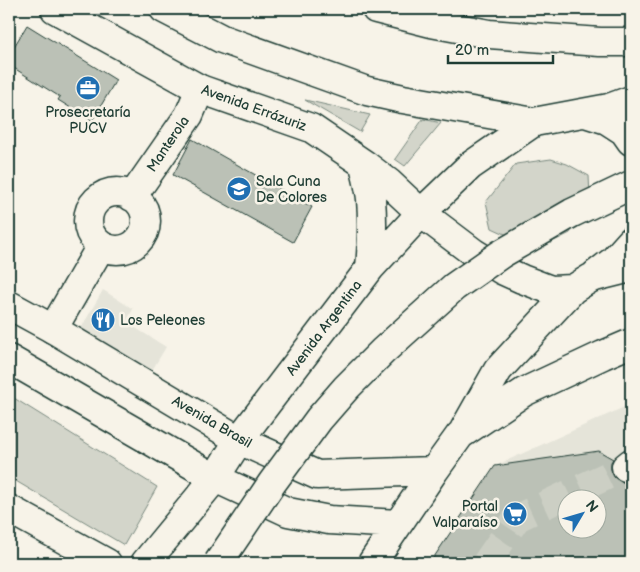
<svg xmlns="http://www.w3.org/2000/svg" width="640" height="572" font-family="'Balsamiq Sans',sans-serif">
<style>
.built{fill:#e5e4d9;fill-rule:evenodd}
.green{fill:#d3d5ca;stroke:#79897f}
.building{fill:#bbc1b6;stroke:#1f3d34;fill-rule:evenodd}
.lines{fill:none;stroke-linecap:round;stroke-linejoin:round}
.minor-tunnel{stroke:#cccfc4;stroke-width:28;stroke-dasharray:28 14;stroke-linecap:butt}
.minor-casing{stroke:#1f3d34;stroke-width:31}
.major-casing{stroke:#1f3d34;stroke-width:31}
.minor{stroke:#f7f3e8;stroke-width:28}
.major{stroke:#f7f3e8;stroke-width:28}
.major-bridge-casing{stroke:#1f3d34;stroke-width:31;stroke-linecap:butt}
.major-bridge{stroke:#f7f3e8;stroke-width:28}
.labels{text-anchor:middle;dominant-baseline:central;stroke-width:5;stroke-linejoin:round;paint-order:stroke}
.street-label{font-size:14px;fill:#1f3d34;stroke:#f7f3e8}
.poi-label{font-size:14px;fill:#1f3d34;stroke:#f7f3e8;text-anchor:start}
</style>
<rect width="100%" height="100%" fill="#f7f3e8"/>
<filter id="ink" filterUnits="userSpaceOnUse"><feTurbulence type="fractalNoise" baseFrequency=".02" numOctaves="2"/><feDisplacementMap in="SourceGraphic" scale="10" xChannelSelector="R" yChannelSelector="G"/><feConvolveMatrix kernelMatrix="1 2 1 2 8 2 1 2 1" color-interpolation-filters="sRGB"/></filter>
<g filter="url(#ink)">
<path class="built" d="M103 290 133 309 126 322 166 347 151 372 80 330Z
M631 404V563H430L495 466ZM568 500H598V530H568Z"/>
<path class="green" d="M305 100 370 115 360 132Z
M423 119 441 123 405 166 395 159Z
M551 159 567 164 589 176 590 196 570 233 538 249 492 228 486 202 516 164Z
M9 395 157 487 124 545 9 477Z"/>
<path class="building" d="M27 25 116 80 92 121 58 100 60 97 9 65V55Z
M192 139 312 207 293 242 173 175Z
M599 451 613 459 611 462V469L614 477 621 482H628L631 481V563H430L495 466ZM568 500H598V530H568Z"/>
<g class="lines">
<path class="minor-tunnel" d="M486 563 517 518 626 467"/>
<defs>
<path id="minor" d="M88 221a29 29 0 1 1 58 0a29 29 0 1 1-58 0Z
M132 197 189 115 200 89
M53 329 101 246
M626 467 631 463
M9 509 107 563"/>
<path id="major" d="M55 9 200 89 311 128 364 164 389 183 421 213 474 253 502 270 522 279 551 290 573 289
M164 9 222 39 367 91 403 99 534 122 609 108 631 100
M376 9 431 23 489 34 600 42H631
M585 113 607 120 624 131 631 141
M364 164C366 175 370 188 371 199 373 222 372 245 370 268
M596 274 613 261 631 241
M9 305 53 329 239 440 317 475 434 471
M9 359 215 478 288 512 329 520 398 524
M464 430 498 370 573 289 591 278 631 268
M145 563 215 478 239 440 370 268 421 213 470 166 534 122
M372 563 434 471 460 435 524 392 603 355 631 343"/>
</defs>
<use href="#minor" class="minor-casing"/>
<use href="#major" class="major-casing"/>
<use href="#minor" class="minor"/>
<use href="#major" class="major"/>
<defs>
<path id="major-bridge" d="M218 563 272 483 319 419 346 388 383 351 454 287 501 254 572 213 631 185"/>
</defs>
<use href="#major-bridge" class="major-bridge-casing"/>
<use href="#major-bridge" class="major-bridge"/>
</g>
</g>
<defs>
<symbol id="office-disc" viewBox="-11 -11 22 22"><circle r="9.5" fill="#1f6fb2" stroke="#f7f3e8"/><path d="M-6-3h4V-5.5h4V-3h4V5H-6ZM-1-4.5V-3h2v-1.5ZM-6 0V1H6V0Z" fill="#fff"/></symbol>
<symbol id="school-disc" viewBox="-11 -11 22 22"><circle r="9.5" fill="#1f6fb2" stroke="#f7f3e8"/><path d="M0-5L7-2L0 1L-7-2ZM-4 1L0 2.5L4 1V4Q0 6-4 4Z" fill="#fff"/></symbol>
<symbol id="restaurant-disc" viewBox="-11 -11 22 22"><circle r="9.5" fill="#1f6fb2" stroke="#f7f3e8"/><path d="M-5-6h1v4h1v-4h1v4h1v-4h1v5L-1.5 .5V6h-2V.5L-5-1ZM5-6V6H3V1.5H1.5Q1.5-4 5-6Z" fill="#fff"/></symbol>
<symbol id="supermarket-disc" viewBox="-11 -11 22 22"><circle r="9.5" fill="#1f6fb2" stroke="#f7f3e8"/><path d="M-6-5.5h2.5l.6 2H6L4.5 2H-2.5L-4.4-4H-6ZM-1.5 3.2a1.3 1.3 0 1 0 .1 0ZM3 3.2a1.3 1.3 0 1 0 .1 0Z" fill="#fff"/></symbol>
</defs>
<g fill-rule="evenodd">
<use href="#office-disc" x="74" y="74" width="28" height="28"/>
<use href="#school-disc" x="225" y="175" width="28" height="28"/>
<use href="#restaurant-disc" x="89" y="306" width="28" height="28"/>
<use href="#supermarket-disc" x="501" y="500" width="28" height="28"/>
</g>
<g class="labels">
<g class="street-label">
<text transform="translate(254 108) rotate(20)">Avenida Errázuriz</text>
<text transform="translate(168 144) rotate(-56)">Manterola</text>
<text transform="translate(324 328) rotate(-53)">Avenida Argentina</text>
<text transform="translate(212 422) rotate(30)">Avenida Brasil</text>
</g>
<g class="poi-label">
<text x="88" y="112" text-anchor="middle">Prosecretaría<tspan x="88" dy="16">PUCV</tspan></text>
<text x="256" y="181">Sala Cuna<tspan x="256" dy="16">De Colores</tspan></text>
<text x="120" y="320">Los Peleones</text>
<text x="498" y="506" text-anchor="end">Portal<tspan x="498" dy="16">Valparaíso</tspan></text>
</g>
</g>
<rect width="640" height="572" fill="none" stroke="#f7f3e8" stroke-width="30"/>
<rect x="15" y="15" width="610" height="542" fill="none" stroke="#1f3d34" stroke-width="2" filter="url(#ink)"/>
<g transform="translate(582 514) rotate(52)"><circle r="24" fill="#f7f3e8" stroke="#a1aaa0"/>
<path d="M0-4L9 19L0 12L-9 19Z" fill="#1f6fb2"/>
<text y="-8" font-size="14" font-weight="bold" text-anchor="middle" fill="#1f3d34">N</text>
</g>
<path d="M448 55v8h105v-8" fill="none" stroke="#1f3d34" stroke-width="2.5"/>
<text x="455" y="55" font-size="15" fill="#1f3d34" stroke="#f7f3e8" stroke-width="4" paint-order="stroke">20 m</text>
</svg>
